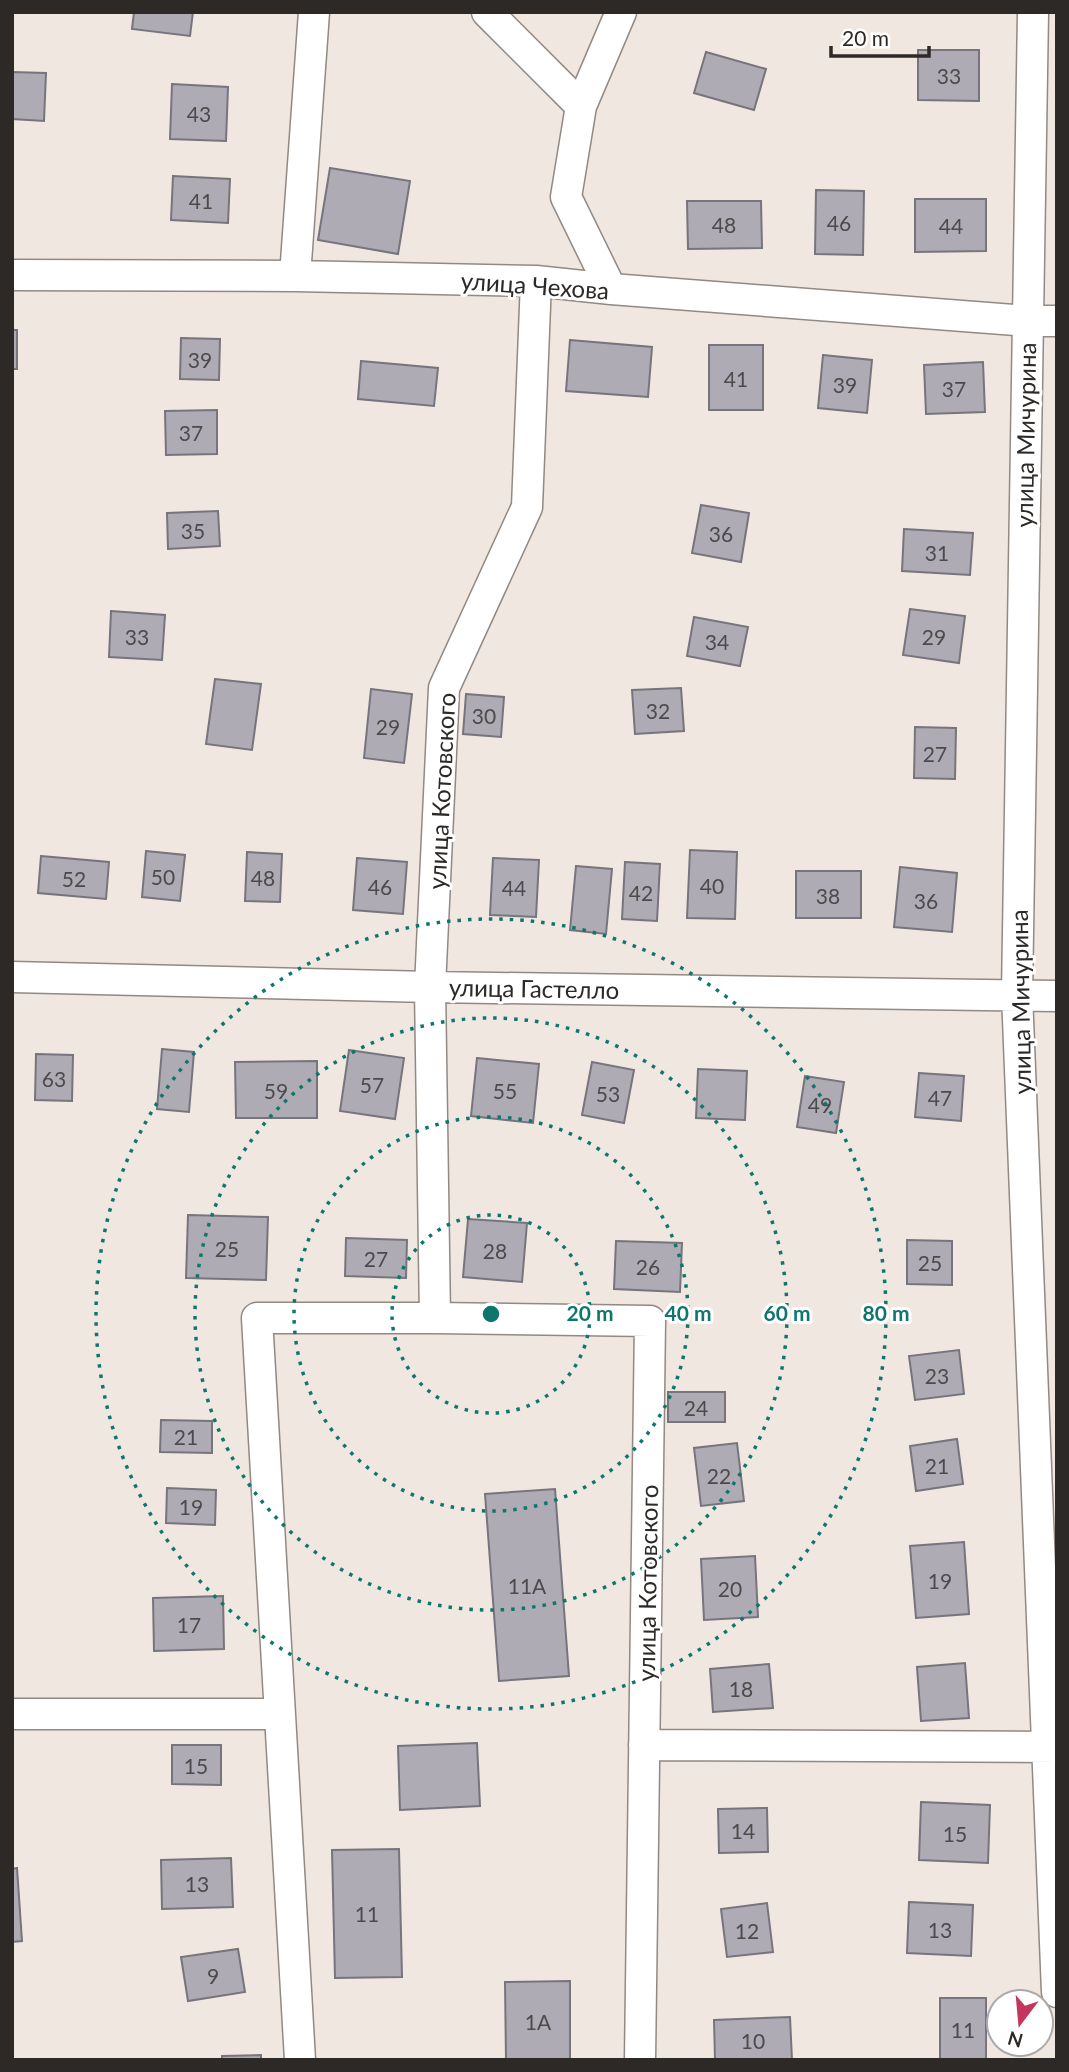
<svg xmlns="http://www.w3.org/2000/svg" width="1069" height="2072" font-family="Lato,sans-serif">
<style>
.building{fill:#aeabb4;stroke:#76747c;stroke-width:2}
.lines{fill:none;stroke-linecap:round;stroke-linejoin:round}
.street-casing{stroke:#918983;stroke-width:33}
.street{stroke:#fff;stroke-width:30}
.ring{fill:none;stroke:#0f766e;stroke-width:3.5;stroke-dasharray:3.5 7}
.labels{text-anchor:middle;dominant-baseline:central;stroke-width:6;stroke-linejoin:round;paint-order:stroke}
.number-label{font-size:21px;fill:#4c4a4a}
.street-label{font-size:24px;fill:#2c2927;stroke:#fff}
.centre{fill:#0f766e;stroke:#fff;stroke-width:3.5}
.ring-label{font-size:21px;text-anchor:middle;font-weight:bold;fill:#0f766e;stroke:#fff;stroke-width:6;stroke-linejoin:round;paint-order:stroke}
</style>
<rect width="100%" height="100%" fill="#f0e7e1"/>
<path class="building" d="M134 12H193L190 36 132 29Z
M918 50H979V101L918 100Z
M706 52 766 69 754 110 694 93Z
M12 72 46 73 44 121 12 119Z
M172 84 228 87 226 141 170 139Z
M330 168 410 181 398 254 318 240Z
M173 176 230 179 228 223 171 220Z
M816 190 864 191 863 255 815 254Z
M915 199H986V251L915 252Z
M687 201H761L762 248 688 249Z
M12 330H17V369H12Z
M181 338 220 339 219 380 180 379Z
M570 340 652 347 648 397 566 391Z
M709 345H763V410H709Z
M823 355 872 360 867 413 818 408Z
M361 361 438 368 434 406 358 399Z
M983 362 985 412 926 414 924 365Z
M217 410V454L166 455 165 411Z
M701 505 749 513 741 562 692 553Z
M218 511 220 546 168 549 167 513Z
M904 529 973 533 970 575 902 571Z
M910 609 965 616 959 663 903 655Z
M111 611 165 615 162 660 109 657Z
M694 617 748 627 740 666 687 656Z
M215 679 261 684 252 750 206 744Z
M681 688 684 731 635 734 632 690Z
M371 689 412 694 404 763 364 758Z
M466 694 504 697 501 737 463 734Z
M915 727 956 728 955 779 914 778Z
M690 850 737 852 735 919 687 918Z
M146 851 185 855 180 901 142 897Z
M247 852 282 854 280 902 245 901Z
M41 856 109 862 106 899 38 893Z
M357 858 407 862 403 914 353 910Z
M493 858 539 860 536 917 490 915Z
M625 862 660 864 657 921 622 919Z
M576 866 612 869 606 934 570 930Z
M900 867 957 873 952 932 894 927Z
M796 871H861V918H796Z
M162 1049 194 1052 189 1112 157 1109Z
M349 1050 404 1058 395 1119 340 1111Z
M36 1054 73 1055 72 1101 35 1100Z
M477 1058 539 1064 533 1123 471 1116Z
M317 1061V1118H236L235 1062Z
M592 1062 634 1070 624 1123 582 1115Z
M698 1069 747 1071 745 1120 696 1118Z
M919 1073 964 1076 961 1121 915 1117Z
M805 1076 844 1082 836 1133 797 1127Z
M188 1215 268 1217 266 1280 186 1278Z
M468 1219 527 1223 522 1282 463 1277Z
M346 1238 407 1240 406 1278 345 1276Z
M907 1240 952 1241V1285L907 1284Z
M616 1241 682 1243 680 1292 614 1289Z
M959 1350 964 1394 915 1400 909 1356Z
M668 1392H725V1422H668Z
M161 1420 212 1421V1453L160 1452Z
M957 1439 963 1484 916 1491 910 1446Z
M737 1443 744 1501 701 1506 694 1448Z
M167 1488 216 1490 215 1525 166 1523Z
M555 1489 569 1676 499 1681 485 1494Z
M964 1542 969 1614 916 1618 910 1546Z
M755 1556 758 1617 704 1620 701 1559Z
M223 1596 224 1649 154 1651 153 1598Z
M965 1663 969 1718 921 1721 917 1667Z
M769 1664 773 1708 713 1712 710 1669Z
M477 1743 480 1806 400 1810 398 1746Z
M172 1745H221V1785L172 1784Z
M921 1802 990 1805 988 1863 919 1860Z
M767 1808 768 1852 719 1853 718 1809Z
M399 1849 402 1977 335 1978 332 1850Z
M231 1858 233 1907 162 1909 161 1860Z
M17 1868 22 1941 12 1942V1869Z
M909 1902 973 1905 971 1956 907 1953Z
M767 1903 773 1952 727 1957 721 1909Z
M238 1949 245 1992 188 2001 181 1957Z
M570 1981V2060H506L505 1982Z
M940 1998H986V2060H940Z
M790 2017 792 2060H715L714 2020Z
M261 2055V2060H222V2056Z"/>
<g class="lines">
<defs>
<path id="street" d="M487 12 581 106
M1033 12 1017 994 1057 1992
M12 275 295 276 536 281 611 289 1027 321H1057
M295 276 314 12
M611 289 566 197 581 106 621 12
M12 977 430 987 1057 996
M435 1318 430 987 444 688 527 507 536 281
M12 1714H280
M644 1745 1057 1747
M300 2060 257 1318H435L650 1321 640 2060"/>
</defs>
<use href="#street" class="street-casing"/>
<use href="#street" class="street"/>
</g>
<g class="ring">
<circle cx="491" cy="1314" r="99"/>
<circle cx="491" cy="1314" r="197"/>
<circle cx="491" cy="1314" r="296"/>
<circle cx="491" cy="1314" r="395"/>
</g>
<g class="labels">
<g class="number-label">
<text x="949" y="75">33</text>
<text x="199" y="113">43</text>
<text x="201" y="200">41</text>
<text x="839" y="222">46</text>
<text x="724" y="224">48</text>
<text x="951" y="225">44</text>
<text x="200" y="359">39</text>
<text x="736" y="378">41</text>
<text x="845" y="384">39</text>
<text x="954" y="388">37</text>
<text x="191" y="432">37</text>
<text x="193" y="530">35</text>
<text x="721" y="533">36</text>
<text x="937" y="552">31</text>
<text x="137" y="636">33</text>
<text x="934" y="636">29</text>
<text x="717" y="641">34</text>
<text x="658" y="710">32</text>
<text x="484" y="715">30</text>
<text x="388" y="726">29</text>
<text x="935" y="753">27</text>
<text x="163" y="876">50</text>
<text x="263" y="877">48</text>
<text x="74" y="878">52</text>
<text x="712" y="885">40</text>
<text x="380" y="886">46</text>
<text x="514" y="887">44</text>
<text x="641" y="892">42</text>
<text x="828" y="895">38</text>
<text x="926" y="900">36</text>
<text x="54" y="1078">63</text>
<text x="372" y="1084">57</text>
<text x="276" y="1090">59</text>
<text x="505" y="1090">55</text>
<text x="608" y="1093">53</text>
<text x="940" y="1097">47</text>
<text x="820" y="1104">49</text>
<text x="227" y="1248">25</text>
<text x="495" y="1250">28</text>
<text x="376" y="1258">27</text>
<text x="930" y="1262">25</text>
<text x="648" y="1266">26</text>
<text x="937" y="1375">23</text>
<text x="696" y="1407">24</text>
<text x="186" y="1436">21</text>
<text x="937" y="1465">21</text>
<text x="719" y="1475">22</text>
<text x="191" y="1506">19</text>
<text x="940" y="1580">19</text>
<text x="527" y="1585">11А</text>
<text x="730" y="1588">20</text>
<text x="189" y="1624">17</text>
<text x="741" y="1688">18</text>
<text x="196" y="1765">15</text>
<text x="743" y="1830">14</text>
<text x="955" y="1833">15</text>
<text x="197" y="1883">13</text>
<text x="367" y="1913">11</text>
<text x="940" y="1929">13</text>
<text x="747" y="1930">12</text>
<text x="213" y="1975">9</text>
<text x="538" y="2021">1А</text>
<text x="963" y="2029">11</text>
<text x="753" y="2040">10</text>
</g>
<g class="street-label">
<text transform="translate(535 285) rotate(4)">улица Чехова</text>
<text transform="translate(1025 435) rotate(-89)">улица Мичурина</text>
<text transform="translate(441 791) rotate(-87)">улица Котовского</text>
<text transform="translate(534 988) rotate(1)">улица Гастелло</text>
<text transform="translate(1020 1002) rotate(-91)">улица Мичурина</text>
<text transform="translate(647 1583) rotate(-89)">улица Котовского</text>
</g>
</g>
<circle cx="491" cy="1314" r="10" class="centre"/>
<g class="ring-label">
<text x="590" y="1321">20 m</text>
<text x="688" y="1321">40 m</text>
<text x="787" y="1321">60 m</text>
<text x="886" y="1321">80 m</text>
</g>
<rect width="1069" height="2072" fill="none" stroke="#2c2927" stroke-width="28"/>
<g transform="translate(1020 2023) rotate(196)"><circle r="33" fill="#ffffff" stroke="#aba9a9" stroke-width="2"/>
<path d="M0-5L12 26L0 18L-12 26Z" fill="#c5365f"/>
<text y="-10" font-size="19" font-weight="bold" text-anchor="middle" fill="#2c2927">N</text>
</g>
<path d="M831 46v10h98v-10" fill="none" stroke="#2c2927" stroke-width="3.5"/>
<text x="842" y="46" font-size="21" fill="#2c2927" stroke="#ffffff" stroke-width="5" paint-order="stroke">20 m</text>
</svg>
